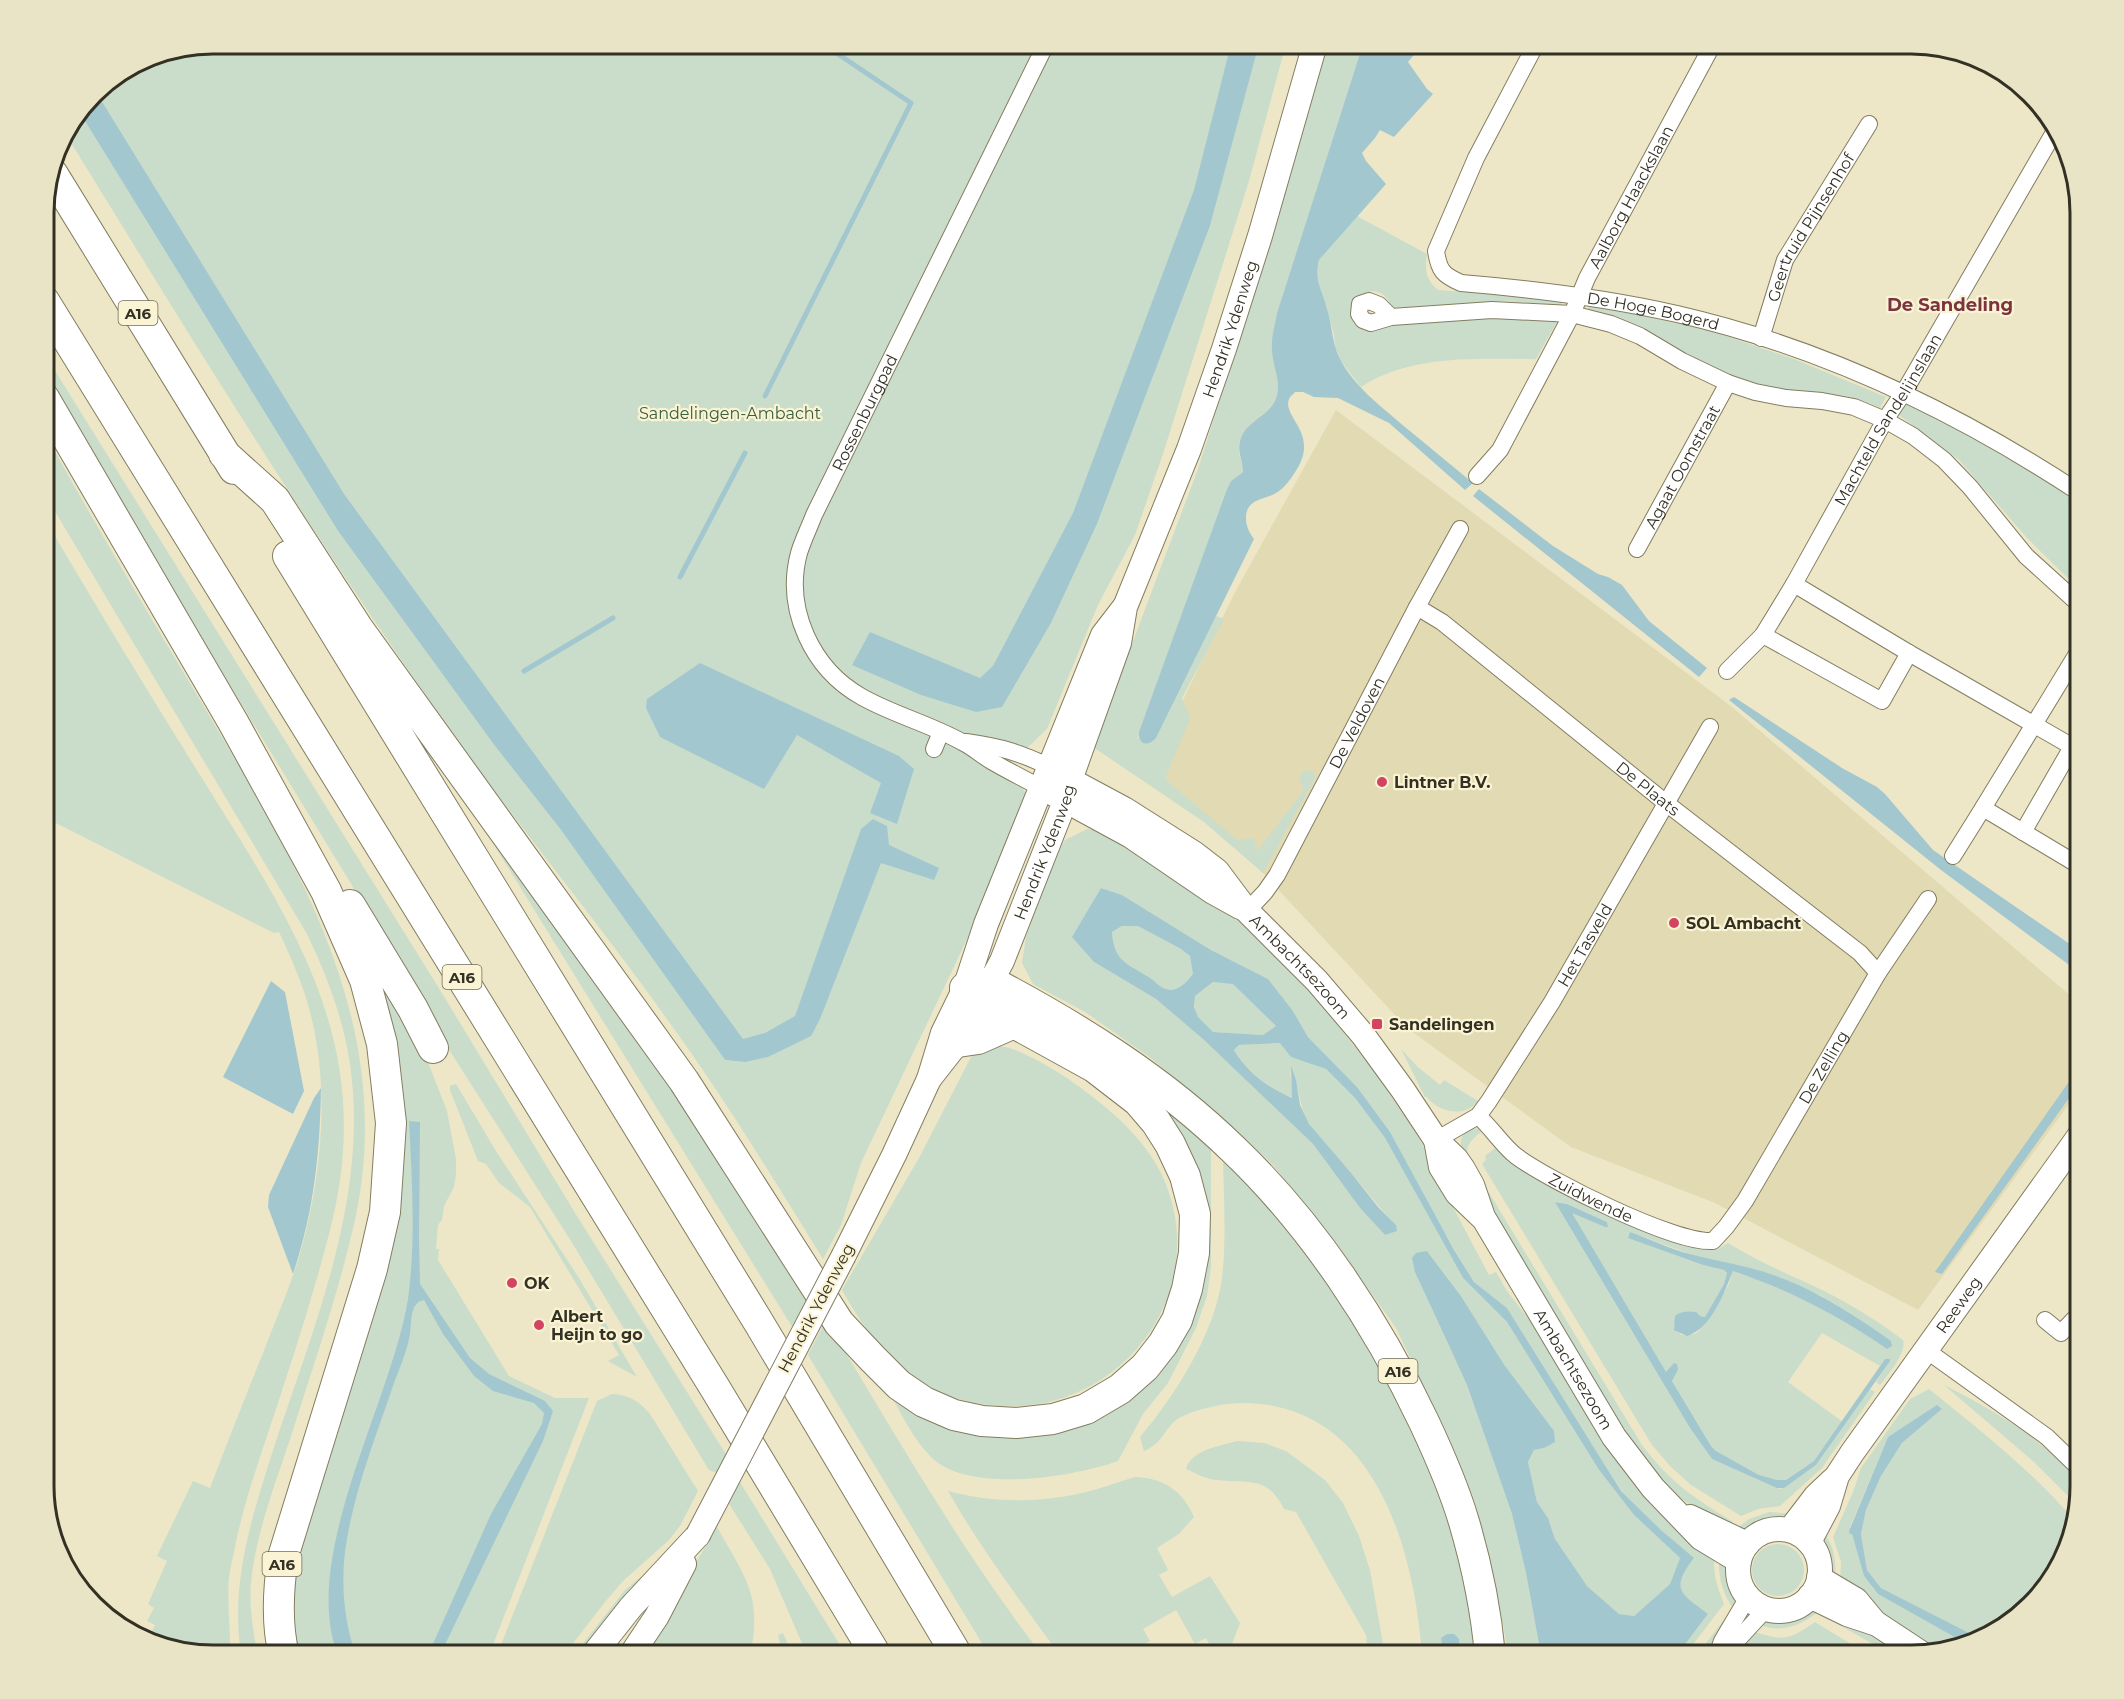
<svg xmlns="http://www.w3.org/2000/svg" width="2124" height="1699" font-family="Montserrat,sans-serif">
<style>
.built{fill:#e2dab3}
.green{fill:#caddcb;fill-rule:evenodd}
.water{fill:#a3c7cf;fill-rule:evenodd}
.lines{fill:none;stroke-linecap:round;stroke-linejoin:round}
.stream{stroke:#a3c7cf;stroke-width:5}
.street-casing{stroke:#837d60;stroke-width:18}
.secondary-casing{stroke:#837d60;stroke-width:26}
.highway-casing{stroke:#837d60;stroke-width:32}
.street{stroke:#fff;stroke-width:16}
.secondary{stroke:#fff;stroke-width:24}
.highway{stroke:#fff;stroke-width:30}
.secondary-bridge-casing{stroke:#837d60;stroke-width:26;stroke-linecap:butt}
.secondary-bridge{stroke:#fff;stroke-width:24}
.poi-dot{fill:#d34462;stroke:#faf4d4;stroke-width:2}
.labels{text-anchor:middle;dominant-baseline:central;stroke-width:4.5;stroke-linejoin:round;paint-order:stroke}
.shield{fill:#faf4d4;stroke:#6f6b59;stroke-width:1.5}
.shield-label{font-size:15px;font-weight:bold;fill:#333024}
.street-label{font-size:16px;fill:#333024;stroke:#faf4d4}
.park-label{font-size:16px;fill:#375e3d;stroke:#faf4d4}
.poi-label{font-size:16px;font-weight:bold;fill:#333024;stroke:#faf4d4;text-anchor:start}
.neighbourhood-label{font-size:18px;font-weight:bold;fill:#7b333f;stroke:#faf4d4}
.rim{fill:none;stroke:#333024;stroke-width:3}
</style>
<rect width="100%" height="100%" fill="#ede7c7"/>
<path class="built" d="M1336 410 1732 707 2080 1004V1089L1918 1310 1715 1203 1571 1147 1407 1028 1261 871 1148 773 1234 594Z"/>
<path class="green" d="M213 44H1254L1041 640 1051 623 1097 524 1210 226 1259 44H1286L1249 181 1162 457 1135 535 1098 605 1047 729 1026 749 1004 742 994 768 1018 780 1028 797 986 899 861 1163 841 1225 823 1259C773 1178 723 1096 667 1019 596 919 516 824 446 724 310 533 188 333 65 133L80 113 338 531 495 746 561 830 725 1060 745 1062 728 1045 349 508 89 101 101 86 149 56Z
M1325 44H1363L1277 313C1276 325 1272 338 1272 350 1272 365 1281 380 1277 395 1271 417 1237 424 1239 450 1239 458 1243 464 1243 472L1231 481 1227 489 1138 738H1156L1216 616 1224 619 1182 698 1190 719 1165 779 1237 840 1253 838 1258 850 1304 790 1299 778 1303 771 1309 770 1314 773 1315 778 1263 873 1204 822 1093 747 1198 469 1285 191Z
M1357 216 1427 254C1425 270 1425 279 1438 290L1563 300 1561 305 1502 301 1391 308C1388 292 1371 285 1359 298 1356 301 1355 307 1353 311L1389 325 1487 318 1558 320 1536 359C1478 359 1411 354 1361 387L1341 361 1335 348 1334 335 1326 305 1320 293 1317 272 1319 260Z
M1591 304 1714 332 1794 359 1886 397 1880 408C1837 385 1787 397 1741 380 1707 368 1677 346 1643 330 1625 322 1606 316 1587 310Z
M44 353 445 998 572 1208 727 1456 717 1473 709 1470 571 1241 446 1045 403 969 192 623 44 373Z
M1913 403 2033 472 2080 503V590L2027 538 1959 460 1899 415 1904 404Z
M44 432C93 521 145 608 197 695 294 858 398 1022 355 1220 339 1291 315 1361 293 1430 277 1480 256 1531 251 1583 249 1608 253 1632 258 1655H241C230 1581 252 1517 274 1447 315 1323 371 1191 349 1058 342 1015 326 974 307 934L44 493Z
M44 518C92 599 140 679 190 759 286 915 380 1037 330 1230 313 1297 291 1364 269 1430 256 1469 243 1507 235 1547 233 1557 230 1568 229 1578 227 1600 230 1623 230 1645L232 1655H213L155 1645 156 1642 148 1639 155 1625 147 1621 154 1608 148 1604 167 1561 157 1556 193 1481 210 1488C228 1441 246 1395 265 1348 277 1316 292 1283 301 1250 322 1175 330 1088 310 1012 303 984 291 958 279 932L274 933 44 817Z
M478 819 621 1010 812 1296 794 1330Z
M1087 829 1112 832 1213 907 1235 916 1305 983 1376 1074 1408 1121 1442 1176 1438 1179 1489 1275 1496 1272 1507 1291 1547 1343 1715 1553C1712 1572 1717 1586 1724 1604L1685 1655H1677L1708 1614C1681 1594 1670 1590 1693 1558L1661 1530 1621 1491 1507 1308 1474 1282 1357 1087 1308 1037 1293 1011 1268 979 1211 950 1122 895 1101 888 1094 962 1156 999 1204 1040 1313 1144 1360 1208 1385 1235 1396 1225C1378 1207 1364 1187 1347 1168 1334 1154 1317 1139 1308 1122 1298 1105 1300 1086 1290 1070L1293 1098C1264 1084 1252 1076 1234 1050L1239 1045 1281 1043 1312 1064 1326 1069 1355 1098 1385 1138 1463 1278 1507 1322 1599 1470 1634 1515 1680 1558 1670 1584 1634 1616 1619 1614 1587 1586 1568 1561 1555 1539 1548 1518 1537 1502 1528 1462 1534 1450 1544 1448 1505 1366 1461 1296 1428 1252 1431 1307 1467 1385 1512 1514 1526 1573 1541 1655H1508L1503 1624 1466 1487 1428 1396 1396 1328 1353 1267 1273 1165 1236 1130 1152 1059 1085 1012 1033 984 1022 963 1026 937 1057 852 1065 840Z
M1122 926H1138L1181 949 1190 956 1194 973C1188 980 1181 989 1171 990 1161 990 1156 982 1147 976 1125 963 1114 961 1112 932Z
M362 948 417 1034 447 1111 456 1159V1174L454 1187 444 1206 442 1220 438 1225 436 1249H439L438 1260 509 1376 555 1398H589L489 1655H287L281 1600 387 1220Z
M1213 982 1233 983 1276 1026 1263 1035 1213 1032C1200 1020 1192 1016 1195 996Z
M996 1000 1211 1138V1267L1207 1296 1196 1328 1168 1383 1143 1414 1118 1461C1073 1477 970 1494 932 1458 913 1440 901 1412 887 1389L905 1401 1088 1414 1191 1300 1179 1149Z
M990 1045C997 1046 1005 1046 1012 1049 1043 1060 1079 1085 1104 1106 1127 1125 1146 1145 1160 1171 1219 1290 1118 1421 989 1405 962 1402 936 1394 913 1378 883 1356 860 1322 842 1290L919 1158 971 1057Z
M1401 1049 1418 1067 1440 1085 1444 1080 1478 1101C1465 1118 1439 1113 1427 1097H1425Z
M456 1084 496 1151 579 1278 637 1377 608 1361 619 1355 530 1207 499 1183 486 1164 478 1161 450 1090V1086Z
M1473 1128 1483 1130C1473 1139 1463 1145 1469 1159 1459 1147 1456 1136 1473 1128Z
M1223 1148 1232 1157 1367 1332 1448 1507 1483 1655H1460L1459 1639 1441 1638 1443 1655H1422C1415 1561 1383 1428 1274 1406 1254 1402 1231 1402 1211 1407 1201 1409 1184 1414 1176 1420 1163 1431 1163 1443 1144 1451L1140 1437C1175 1396 1215 1333 1222 1278 1227 1235 1223 1191 1223 1148Z
M1495 1148 1505 1157 1655 1233 1706 1250 1718 1249 1728 1243C1758 1262 1791 1275 1824 1291 1852 1305 1878 1321 1903 1340 1907 1352 1888 1375 1880 1385L1876 1382 1890 1359H1885L1880 1366 1822 1333 1788 1382 1843 1422 1814 1461 1786 1480H1777L1759 1475 1716 1451 1711 1446 1672 1381 1678 1370 1666 1373 1571 1212 1605 1227 1607 1222 1567 1204 1556 1202 1690 1428 1712 1459 1781 1489 1816 1465 1870 1389 1875 1392 1822 1468 1780 1506 1758 1509 1741 1516 1691 1485 1671 1467 1652 1445 1482 1164 1486 1160 1485 1156ZM1630 1232 1690 1254 1820 1295 1855 1316 1892 1343 1887 1349C1839 1314 1788 1290 1733 1271L1728 1286 1699 1331 1695 1334 1682 1335 1673 1327 1700 1316 1705 1317 1724 1284 1727 1273 1724 1270 1703 1265 1629 1238Z
M1474 1168 1642 1445C1670 1482 1694 1498 1733 1522L1730 1527 1689 1504 1674 1494 1661 1482 1623 1433 1469 1171Z
M826 1320C895 1434 961 1550 1042 1655H989L808 1355Z
M1944 1385C1994 1410 2042 1439 2080 1481L2077 1505 2034 1462Z
M1929 1389C1980 1430 2031 1470 2074 1520L2068 1550 2039 1597 1986 1638 1981 1639 1881 1588 1867 1570 1861 1534 1866 1510 1881 1476 1902 1443 1942 1409 1937 1406 1888 1437 1850 1527 1864 1576 1878 1594 1965 1643 1934 1650 1840 1584 1841 1562 1833 1537 1853 1492 1861 1468 1910 1399Z
M612 1394C629 1395 639 1401 650 1414L698 1491 680 1526 669 1540 623 1581 605 1602 564 1655H497L597 1401Z
M1237 1441 1264 1443 1286 1451 1325 1480 1343 1503 1359 1536 1370 1570 1385 1655 1368 1654 1366 1635 1296 1512 1284 1509C1267 1475 1249 1484 1217 1480 1206 1479 1195 1473 1186 1469 1191 1450 1220 1446 1237 1441Z
M1135 1477C1164 1478 1183 1491 1194 1517L1179 1534 1157 1548 1168 1570 1159 1575 1172 1597 1210 1576 1240 1623 1232 1644 1213 1651 1206 1638 1195 1644 1176 1610 1143 1629 1150 1641 1143 1646 1149 1655H1060C1021 1602 981 1549 948 1491 993 1503 1037 1503 1082 1493 1100 1489 1118 1482 1135 1477Z
M740 1482 846 1655H807L770 1569 728 1502Z
M1769 1512 1795 1514C1782 1523 1752 1531 1735 1530L1749 1519Z
M717 1527C745 1577 763 1596 750 1655H641Z
M1821 1531C1836 1543 1836 1565 1835 1583 1824 1568 1817 1550 1821 1531Z
M1752 1570a26 26 0 1 1 52 0a26 26 0 1 1-52 0Z
M662 1559 587 1655H574L625 1590Z
M1719 1560C1722 1562 1726 1564 1728 1567 1735 1574 1736 1598 1733 1608 1723 1595 1718 1577 1719 1560Z
M1808 1608 1821 1609C1806 1624 1781 1634 1760 1625L1768 1618 1789 1614Z
M1729 1613 1731 1618 1708 1655H1697Z
M1824 1616 1867 1631 1906 1655H1892Z
M1815 1622 1869 1655H1732L1752 1631C1783 1641 1788 1641 1815 1622Z
M783 1633 793 1655H783L778 1635Z"/>
<path class="water" d="M1231 44H1259L1210 226 1097 524 1051 623 1002 707 976 712 921 695 852 665 870 632 980 678 993 666 1073 513 1194 190Z
M1363 44H1423L1408 62 1427 89 1433 94 1394 137 1380 130 1375 138 1362 153 1366 161 1386 184 1319 260C1314 282 1322 289 1327 309 1332 324 1332 343 1339 357 1353 386 1382 407 1405 427 1428 446 1450 464 1473 483L1465 490 1389 423 1338 398 1314 397 1303 392H1295C1293 395 1290 396 1289 399 1282 417 1319 433 1297 469 1292 477 1287 485 1279 491 1266 501 1246 497 1246 518 1246 526 1249 532 1254 539L1156 738C1148 747 1138 745 1139 732L1227 489 1231 481 1243 472C1243 461 1237 452 1240 441 1245 420 1272 416 1277 395 1281 380 1272 365 1272 350 1271 337 1275 325 1277 313Z
M96 92 344 494 743 1039 765 1033 795 1016 861 829 873 819 887 826 889 845 939 868 934 880 881 863 820 1019 811 1036 768 1057 745 1062 725 1060 561 830 495 746 338 531 80 113Z
M1479 489 1553 546 1598 574 1608 577 1622 585 1649 621 1707 668 1699 677 1473 496Z
M700 663 899 756 914 769 897 824 870 813 881 783 797 735 764 789 660 737 646 708 647 699Z
M1734 697 1842 768 1877 787 1885 794 1933 850 2080 951V973L1941 870 1729 700Z
M1101 888 1122 895 1211 950 1268 979 1293 1011 1308 1037 1357 1087 1390 1132 1453 1248 1474 1282 1507 1308 1621 1491 1661 1530 1694 1558C1669 1590 1682 1594 1708 1614L1677 1655H1541L1526 1573 1512 1514 1467 1385 1415 1272 1412 1258 1416 1253 1427 1251 1461 1296 1505 1366 1554 1431 1555 1442 1544 1448 1534 1450 1528 1462 1537 1502 1548 1518 1555 1539 1587 1586 1619 1614 1634 1616 1670 1584 1680 1558 1634 1515 1599 1470 1507 1322 1463 1278 1385 1138 1355 1098 1326 1069 1291 1057 1280 1043 1239 1045 1234 1050C1250 1075 1265 1085 1292 1098L1291 1066 1296 1080 1300 1105 1309 1124 1352 1174 1378 1207 1396 1225 1397 1231 1385 1235 1360 1208 1313 1144 1204 1040 1156 999 1094 962 1072 937ZM1122 926H1138L1181 949 1190 956 1193 974C1188 980 1181 989 1171 990 1161 990 1156 981 1147 976 1126 963 1114 961 1112 932ZM1213 982 1233 984 1276 1026 1263 1035 1213 1032 1198 1017 1194 1007 1195 996Z
M271 981 285 992 304 1091 293 1114 223 1077Z
M2080 1066V1083L1942 1274 1935 1272Z
M321 1088C320 1153 314 1211 293 1274L268 1207 269 1195 314 1098Z
M409 1121 420 1122 419 1239 420 1284 470 1358 489 1374 545 1401 553 1411 543 1441 440 1655H428L491 1514 542 1424 544 1413 534 1403 493 1391 474 1376 443 1334 424 1300C409 1303 412 1322 410 1334 407 1352 399 1369 393 1386 376 1436 356 1486 347 1539 340 1576 343 1620 356 1655H338C299 1557 392 1401 408 1299 416 1240 412 1180 409 1121Z
M1555 1202 1567 1204 1607 1222 1608 1227H1605L1572 1213 1666 1372 1674 1363 1677 1364 1678 1370 1672 1381 1711 1446 1716 1451 1759 1475 1777 1480H1786L1814 1461 1885 1359H1890V1361L1816 1465 1784 1488H1777L1712 1459 1690 1428Z
M1630 1232C1650 1239 1670 1249 1690 1254 1723 1263 1752 1266 1784 1279 1823 1294 1857 1317 1891 1341L1892 1346 1887 1349C1838 1315 1789 1290 1733 1271 1724 1293 1711 1329 1687 1336L1674 1330 1675 1316C1681 1311 1688 1311 1696 1312L1700 1316 1705 1317 1724 1284 1727 1273 1724 1270 1703 1265 1628 1238Z
M1937 1405 1942 1409 1902 1443 1881 1476 1866 1510 1861 1534 1867 1570 1881 1588 1981 1639 1965 1643 1878 1594 1864 1576 1852 1534H1850L1849 1531 1888 1437Z
M1447 1634H1454L1459 1639 1460 1655H1443L1441 1638Z"/>
<g class="lines">
<path class="stream" d="M765 396 911 103 823 44
M680 577 745 453
M524 671 613 618"/>
<defs>
<g id="street">
<path id="s1" d="M1536 44 1476 158 1436 251C1439 271 1443 275 1461 283 1534 289 1606 298 1677 314 1821 347 1957 412 2080 493"/>
<path d="M1391 317 1379 305 1369 301 1360 304 1359 314 1363 320 1371 323 1391 317 1492 310 1572 314 1611 324 1640 336 1682 361 1728 383 1755 392 1786 398 1822 401 1854 407 1885 420 1913 436 1944 460 1970 487 2026 556 2080 605"/>
<path id="s2" d="M1761 338 1785 260 1869 124"/>
<path id="s3" d="M1477 476 1500 450 1572 314 1587 278 1713 44"/>
<path id="s4" d="M1637 549 1728 383"/>
<path d="M1794 584 1909 653 2073 747"/>
<path id="s5" d="M1417 607 1442 622 1666 803 1860 953 1878 973"/>
<path d="M1763 635 1882 701 1909 653"/>
<path id="s6" d="M1727 671 1763 635 1794 584 1885 420 1904 392 2056 129"/>
<path d="M966 742C1001 747 1018 752 1050 767"/>
<path d="M934 749 941 732"/>
<path id="s7" d="M1041 788C1025 779 1008 771 993 762 982 756 973 747 962 742 930 724 894 715 862 697 812 669 784 609 799 553 803 540 809 528 814 515L1046 44"/>
<path d="M2023 832 2080 733"/>
<path d="M1953 856 1983 808"/>
<path d="M2080 866 1983 808 2080 649"/>
<path id="s8" d="M1247 911 1265 892 1277 875 1417 607 1460 529"/>
<path id="s9" d="M1478 1116C1492 1128 1502 1145 1516 1156 1548 1180 1675 1244 1713 1241L1726 1227 1745 1201 1878 973 1928 899"/>
<path id="s10" d="M1436 1140 1478 1116 1489 1101 1552 1002 1710 727"/>
<path d="M2045 1320 2061 1333 2080 1313"/>
<path d="M1926 1350 2047 1437 2080 1469"/>
<path d="M1717 1655 1722 1641 1748 1597"/>
<path d="M1720 1655 1731 1647 1766 1609"/>
</g>
<g id="secondary">
<path id="s11" d="M1050 767 1070 780 1124 809 1195 854 1217 871 1247 911 1317 981 1363 1035 1403 1090 1436 1140 1456 1159 1463 1169 1472 1185 1483 1217 1614 1437 1653 1488 1701 1538 1739 1561"/>
<path d="M1052 793 1131 836 1213 892 1240 907"/>
<path id="s12" d="M929 1079 958 1042 1002 961 1065 801 1070 780 1119 643 1125 607 1189 449 1224 349 1260 236 1315 44"/>
<path d="M1436 1140 1441 1167 1457 1193 1481 1216"/>
<path d="M844 1255 894 1155 929 1079 943 1033 965 988 986 924 1103 635 1123 609"/>
<path d="M1690 1517 1747 1544"/>
<circle cx="1779" cy="1570" r="41"/>
<path d="M1790 1530 1816 1496 1833 1480"/>
<path id="s13" d="M1809 1542 1828 1506 1837 1476 1852 1453 2080 1135"/>
<path d="M1819 1578 1856 1600 1875 1623"/>
<path d="M1810 1596 1847 1614 1877 1624 1921 1653"/>
<path d="M593 1655 631 1607 698 1535"/>
<path d="M631 1655 657 1616 684 1564"/>
</g>
<path id="highway" d="M52 173 234 469
M44 301 715 1388 876 1655
M44 398 233 722 326 891 365 980 382 1044 391 1123 385 1212 372 1269 283 1557C278 1590 276 1623 284 1655
M224 454 275 500 357 627 684 1081 839 1323 873 1359 899 1385 924 1402 954 1415 982 1421 1016 1423 1053 1419 1086 1409 1120 1389 1145 1367 1163 1344 1177 1320 1187 1289 1194 1253 1195 1214 1185 1176 1170 1144 1156 1122 1138 1101 1094 1067 1014 1023 981 1002 965 988
M288 556 759 1323 957 1655
M350 905 413 1009 433 1048
M965 988 992 982C1079 1028 1162 1080 1233 1149 1312 1224 1377 1323 1424 1422 1439 1454 1454 1488 1464 1522 1477 1566 1486 1610 1490 1655
M958 1042 978 1039 1014 1023"/>
</defs>
<use href="#street" class="street-casing"/>
<use href="#secondary" class="secondary-casing"/>
<use href="#highway" class="highway-casing"/>
<use href="#street" class="street"/>
<use href="#secondary" class="secondary"/>
<use href="#highway" class="highway"/>
<defs>
<path id="secondary-bridge" d="M698 1535 844 1255"/>
</defs>
<use href="#secondary-bridge" class="secondary-bridge-casing"/>
<use href="#secondary-bridge" class="secondary-bridge"/>
</g>
<g class="poi-dot">
<circle cx="1382" cy="782" r="6"/>
<circle cx="1674" cy="923" r="6"/>
<rect x="1371" y="1018" width="12" height="12" rx="3"/>
<circle cx="512" cy="1283" r="6"/>
<circle cx="539" cy="1325" r="6"/>
</g>
<g class="labels">
<g class="shield">
<rect x="118.5" y="301" width="39" height="24" rx="4.5"/>
<rect x="442.5" y="965" width="39" height="24" rx="4.5"/>
<rect x="1378.5" y="1359" width="39" height="24" rx="4.5"/>
<rect x="262.5" y="1552" width="39" height="24" rx="4.5"/>
</g>
<g class="shield-label">
<text x="138" y="313">A16</text>
<text x="462" y="977">A16</text>
<text x="1398" y="1371">A16</text>
<text x="282" y="1564">A16</text>
</g>
<g class="street-label">
<text stroke="none"><textPath href="#s3" startOffset="320">Aalborg Haackslaan</textPath></text>
<text stroke="none"><textPath href="#s2" startOffset="122">Geertruid Pijnsenhof</textPath></text>
<text stroke="none"><textPath href="#s1" startOffset="468">De Hoge Bogerd</textPath></text>
<text stroke="none"><textPath href="#s12" startOffset="812">Hendrik Ydenweg</textPath></text>
<text stroke="none"><textPath href="#s7" startOffset="525">Rossenburgpad</textPath></text>
<text stroke="none"><textPath href="#s6" startOffset="300">Machteld Sandelijnslaan</textPath></text>
<text stroke="none"><textPath href="#s4" startOffset="94">Agaat Oomstraat</textPath></text>
<text stroke="none"><textPath href="#s8" startOffset="219">De Veldoven</textPath></text>
<text stroke="none"><textPath href="#s5" startOffset="294">De Plaats</textPath></text>
<text stroke="none"><textPath href="#s12" startOffset="256">Hendrik Ydenweg</textPath></text>
<text stroke="none"><textPath href="#s10" startOffset="250">Het Tasveld</textPath></text>
<text stroke="none"><textPath href="#s11" startOffset="324">Ambachtsezoom</textPath></text>
<text stroke="none"><textPath href="#s9" startOffset="478">De Zelling</textPath></text>
<text stroke="none"><textPath href="#s9" startOffset="141">Zuidwende</textPath></text>
<text stroke="none"><textPath href="#s13" startOffset="282">Reeweg</textPath></text>
<text transform="translate(816 1308) rotate(-62)">Hendrik Ydenweg</text>
<text stroke="none"><textPath href="#s11" startOffset="814">Ambachtsezoom</textPath></text>
</g>
<g class="park-label">
<text x="730" y="413">Sandelingen-Ambacht</text>
</g>
<g class="poi-label">
<text x="1394" y="782">Lintner B.V.</text>
<text x="1686" y="923">SOL Ambacht</text>
<text x="1389" y="1024">Sandelingen</text>
<text x="524" y="1283">OK</text>
<text x="551" y="1316">Albert<tspan x="551" dy="18">Heijn to go</tspan></text>
</g>
<g class="neighbourhood-label">
<text x="1950" y="305">De Sandeling</text>
</g>
</g>
<path d="M0 0H2124V1699H0ZM213 54H1911A159 159 0 0 1 2070 213V1486A159 159 0 0 1 1911 1645H213A159 159 0 0 1 54 1486V213A159 159 0 0 1 213 54Z" fill="#eae4c6" fill-rule="evenodd"/>
<path class="rim" d="M213 54H1911A159 159 0 0 1 2070 213V1486A159 159 0 0 1 1911 1645H213A159 159 0 0 1 54 1486V213A159 159 0 0 1 213 54Z"/>
</svg>
